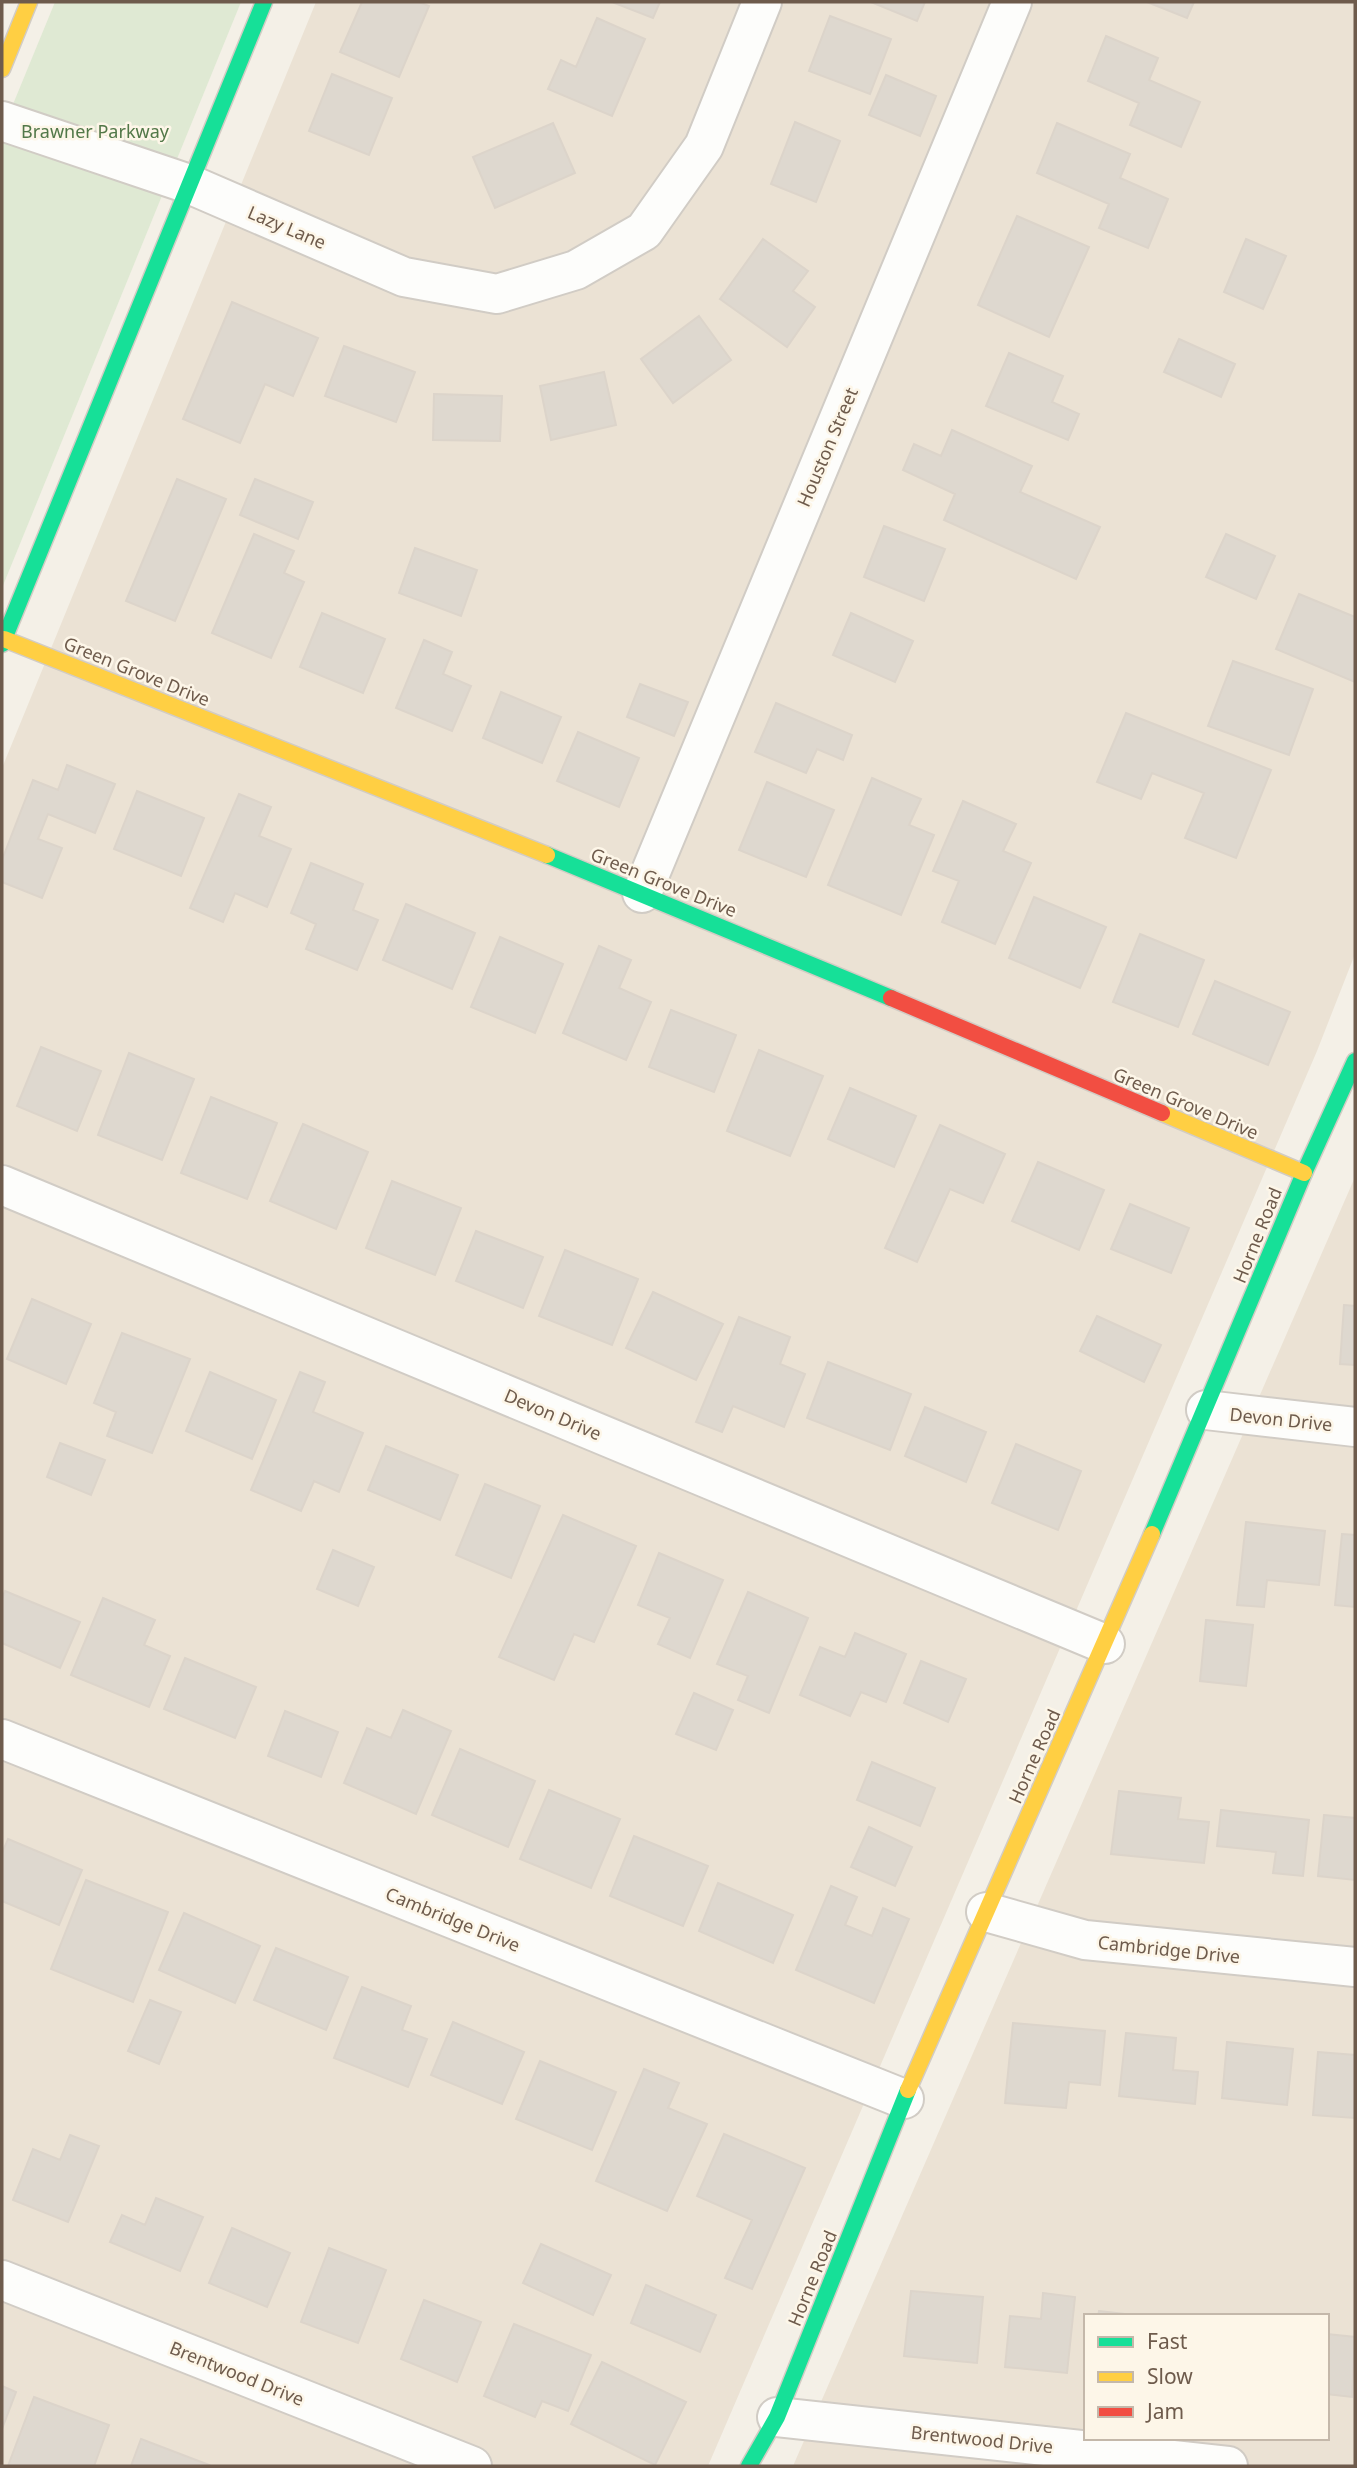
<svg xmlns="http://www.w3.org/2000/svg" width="1357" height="2468" font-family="'Noto Sans',sans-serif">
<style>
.residential{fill:#ebe2d4;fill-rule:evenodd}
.green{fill:#dfe9d3}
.building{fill:#ded8cf;stroke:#dcd4ca;stroke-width:2}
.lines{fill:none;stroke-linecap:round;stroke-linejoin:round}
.street-casing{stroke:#d1ccc5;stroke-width:42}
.fast-casing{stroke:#d2ccc4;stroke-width:19}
.slow-casing{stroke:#d2ccc4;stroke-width:19}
.jam-casing{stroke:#d2ccc4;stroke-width:19}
.street{stroke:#fdfdfb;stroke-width:38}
.fast{stroke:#16e098;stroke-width:16}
.slow{stroke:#ffcf43;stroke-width:16}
.jam{stroke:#f24e42;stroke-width:16}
.labels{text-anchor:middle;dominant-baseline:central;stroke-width:5;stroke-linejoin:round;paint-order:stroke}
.park-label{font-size:18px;fill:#527848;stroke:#fdf6e8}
.street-label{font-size:18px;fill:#6e5b4c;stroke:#fdf6e8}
</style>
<rect width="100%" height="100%" fill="#f4f0e7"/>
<path class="residential" d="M316 2H1355V954L1317 1051 708 2466H2V768Z
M1355 1177V2466H793ZM1086 2316H1327V2438H1086Z"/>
<path class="green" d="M55 2H241L2 588V131Z"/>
<path class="building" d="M362 2H419L429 6 399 77 340 52Z
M612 2H660L653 18Z
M871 2H925L917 21Z
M1147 2H1194L1187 18Z
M830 16 891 39 870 94 809 71Z
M597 18 645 39 612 116 548 89 561 60 576 67Z
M1106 36 1158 58 1149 80 1200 102 1181 147 1130 125 1139 103 1088 81Z
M332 74 392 98 369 155 309 131Z
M886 75 936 96 920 136 869 115Z
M795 122 840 141 816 202 771 184Z
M553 123 575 173 495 208 473 157Z
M1057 123 1130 154 1120 178 1168 199 1148 248 1099 228 1109 204 1037 173Z
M1017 216 1089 247 1049 337 978 305Z
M763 239 808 271 793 291 815 307 787 347 720 299Z
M1246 239 1286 256 1263 309 1224 292Z
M232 302 318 338 293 396 265 384 240 443 183 419Z
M699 316 731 360 673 403 641 359Z
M1179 339 1235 364 1221 397 1164 372Z
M344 346 415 372 396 422 325 396Z
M1009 353 1063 376 1052 402 1079 414 1068 440 986 406Z
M604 372 616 425 551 440 540 386Z
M434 394 502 396 500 441 433 440Z
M952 430 1032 466 1020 492 1100 527 1076 579 944 520 955 494 903 470 914 444 941 456Z
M177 479 226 499 175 621 126 601Z
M255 479 313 502 298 539 240 515Z
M884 526 945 549 924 601 864 577Z
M254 534 294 551 284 573 304 582 271 658 212 633Z
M1226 534 1275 556 1256 599 1206 577Z
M415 548 477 570 461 616 399 593Z
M1299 594 1355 617V682L1276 649Z
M322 613 385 639 363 693 300 667Z
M851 613 913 641 895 682 833 655Z
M424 640 452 652 443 674 471 686 452 731 396 708Z
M1233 661 1313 689 1289 755 1208 726Z
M640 684 688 702 674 736 627 717Z
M501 692 561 717 542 763 483 738Z
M776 703 852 735 843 760 817 749 806 773 755 752Z
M1126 713 1271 770 1236 858 1185 838 1204 793 1152 773 1141 799 1097 782Z
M578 732 639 758 619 807 557 781Z
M67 765 115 784 95 833 48 814 38 839 62 848 42 898 2 882V860L33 780 58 790Z
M872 778 921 799 909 825 934 835 901 915 828 885Z
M767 782 834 810 806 877 739 850Z
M137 791 204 818 181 876 114 849Z
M239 794 271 807 259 836 291 849 267 907 235 893 223 922 190 908Z
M963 801 1016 824 1003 851 1031 863 995 944 942 922 959 881 933 871Z
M311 863 363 884 353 910 378 920 357 970 306 949 316 924 291 913Z
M1034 897 1106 927 1080 988 1009 958Z
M406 904 475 933 452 989 383 960Z
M1140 934 1204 960 1178 1027 1113 1002Z
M500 937 563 964 535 1033 471 1007Z
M599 946 631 960 619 988 651 1002 626 1060 563 1033Z
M1215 981 1290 1012 1268 1065 1193 1034Z
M671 1010 736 1035 714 1092 649 1067Z
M41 1047 101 1071 77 1131 17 1106Z
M759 1050 823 1076 790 1156 727 1131Z
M129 1053 194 1079 162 1160 98 1135Z
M850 1088 916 1116 894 1167 828 1139Z
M211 1097 277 1123 247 1199 181 1173Z
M303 1124 368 1152 336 1229 270 1201Z
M940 1125 1005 1154 983 1203 950 1189 917 1262 885 1248Z
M1038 1162 1104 1190 1079 1250 1012 1221Z
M392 1181 461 1208 435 1275 366 1248Z
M1130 1204 1189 1228 1171 1273 1111 1249Z
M476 1231 543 1257 523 1308 456 1281Z
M565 1250 638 1279 612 1345 539 1316Z
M653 1292 723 1324 696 1380 626 1348Z
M32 1299 91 1324 66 1384 7 1359Z
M1344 1305 1355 1306V1365L1340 1364Z
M1097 1316 1161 1345 1144 1382 1080 1351Z
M739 1317 790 1337 780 1364 805 1374 784 1427 733 1406 722 1432 696 1422Z
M122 1333 190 1359 152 1453 107 1436 116 1412 94 1403Z
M828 1362 911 1394 890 1450 807 1418Z
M210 1372 276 1400 252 1459 186 1431Z
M300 1372 325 1382 313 1412 363 1433 339 1492 314 1481 301 1511 251 1490Z
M925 1407 986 1432 966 1482 905 1456Z
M60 1443 105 1460 91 1495 47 1477Z
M1016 1444 1081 1471 1058 1530 992 1503Z
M386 1446 458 1475 440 1520 368 1490Z
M485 1484 540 1506 511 1578 456 1555Z
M563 1515 636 1546 594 1642 574 1634 554 1680 499 1657Z
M1246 1522 1325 1531 1319 1585 1267 1580 1264 1607 1237 1605Z
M1342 1534 1355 1535V1607L1335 1605Z
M333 1550 374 1567 358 1606 317 1589Z
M659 1553 723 1580 690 1658 658 1644 670 1618 638 1605Z
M5 1591 80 1622 60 1668 2 1643V1599Z
M748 1592 808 1618 769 1713 738 1700 748 1676 717 1664Z
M103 1598 155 1620 144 1645 170 1656 149 1707 71 1675Z
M1206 1620 1253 1625 1246 1686 1200 1681Z
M855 1633 906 1654 886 1702 861 1692 850 1716 800 1695 820 1647 845 1657Z
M185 1658 256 1687 235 1738 164 1709Z
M921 1661 966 1679 948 1722 904 1703Z
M694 1693 733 1710 716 1750 676 1734Z
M403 1710 451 1731 416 1814 344 1783 367 1728 391 1738Z
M285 1711 338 1732 321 1777 268 1756Z
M460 1749 535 1781 508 1847 432 1815Z
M872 1762 935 1788 920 1826 857 1800Z
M549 1790 620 1819 591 1888 520 1859Z
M1119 1791 1181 1798 1178 1819 1209 1822 1204 1863 1111 1854Z
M1221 1810 1309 1820 1303 1876 1273 1873 1276 1852 1217 1846Z
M1324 1815 1355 1818V1880L1318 1876Z
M869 1827 912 1847 895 1886 851 1867Z
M634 1836 708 1866 683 1926 610 1896Z
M8 1839 82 1870 59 1925 2 1901V1853Z
M86 1880 168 1912 133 2002 51 1969Z
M718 1883 793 1915 773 1963 699 1931Z
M831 1886 857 1897 845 1925 872 1936 883 1908 909 1919 874 2003 796 1970Z
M184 1913 260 1946 235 2003 159 1970Z
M276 1948 348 1977 326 2030 254 2000Z
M362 1987 411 2006 402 2030 427 2039 408 2087 334 2058Z
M150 2000 181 2012 159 2064 128 2051Z
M453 2022 524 2052 502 2104 431 2075Z
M1013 2023 1105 2031 1100 2085 1069 2082 1066 2108 1005 2103Z
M1126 2033 1176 2038 1173 2070 1198 2072 1195 2104 1119 2096Z
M1227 2042 1293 2049 1287 2105 1222 2098Z
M1318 2052 1355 2055V2118L1313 2115Z
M540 2061 616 2092 592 2150 516 2119Z
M644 2069 679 2083 668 2108 707 2124 667 2211 596 2181Z
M724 2134 805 2168 752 2289 725 2278 752 2220 697 2196Z
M70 2135 99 2146 68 2222 13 2200 33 2149 60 2160Z
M156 2198 203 2217 180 2271 110 2242 122 2215 145 2225Z
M232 2228 290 2253 267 2307 209 2283Z
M541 2244 611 2275 593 2315 523 2283Z
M329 2248 386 2270 358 2343 301 2322Z
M646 2285 716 2315 700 2352 631 2323Z
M911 2291 983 2297 977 2363 904 2356Z
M1043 2293 1075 2297 1067 2373 1005 2367 1010 2316 1041 2319Z
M424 2300 481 2322 457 2382 401 2359Z
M1099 2311 1142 2316H1098Z
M514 2324 591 2355 568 2411 542 2401 535 2417 484 2396Z
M1327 2334 1355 2337 1352 2397 1327 2394Z
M602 2362 686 2402 655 2465 571 2424Z
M2 2386 16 2392 2 2429Z
M34 2397 109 2425 94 2466H8Z
M141 2439 209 2465 208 2466H131Z"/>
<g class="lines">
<defs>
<path id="street" d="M2 121 189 184 404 277 497 294 576 270 644 231 704 146 762 2
M642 893 1012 2
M2 1185 1105 1644
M1206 1410 1355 1427
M2 1739 904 2099
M986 1912 1085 1940 1355 1967
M2 2280 472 2466
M777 2417 1228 2466"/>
<path id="fast" d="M2 644 264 2
M547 855 891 998
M1152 1534 1304 1173 1355 1061
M749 2466 777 2417 908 2090"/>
<path id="slow" d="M2 69 29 2
M4 639 547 855
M1162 1113 1304 1173
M908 2090 1152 1534"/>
<path id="jam" d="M891 998 1162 1113"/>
</defs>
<use href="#street" class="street-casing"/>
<use href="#fast" class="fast-casing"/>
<use href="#slow" class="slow-casing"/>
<use href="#jam" class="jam-casing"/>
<use href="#street" class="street"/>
<use href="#fast" class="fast"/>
<use href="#slow" class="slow"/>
<use href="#jam" class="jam"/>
</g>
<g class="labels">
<g class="park-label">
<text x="95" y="131">Brawner Parkway</text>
</g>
<g class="street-label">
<text transform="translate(287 227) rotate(23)">Lazy Lane</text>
<text transform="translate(827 447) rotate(-67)">Houston Street</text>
<text transform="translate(137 671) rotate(22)">Green Grove Drive</text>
<text transform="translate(664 882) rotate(22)">Green Grove Drive</text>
<text transform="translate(1186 1103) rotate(23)">Green Grove Drive</text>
<text transform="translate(1257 1235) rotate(-68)">Horne Road</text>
<text transform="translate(553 1414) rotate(23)">Devon Drive</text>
<text transform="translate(1281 1419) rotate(6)">Devon Drive</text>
<text transform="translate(1034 1756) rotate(-66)">Horne Road</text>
<text transform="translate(453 1919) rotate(22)">Cambridge Drive</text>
<text transform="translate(1169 1949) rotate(6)">Cambridge Drive</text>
<text transform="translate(812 2278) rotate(-68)">Horne Road</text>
<text transform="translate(237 2373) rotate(22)">Brentwood Drive</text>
<text transform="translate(982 2439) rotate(6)">Brentwood Drive</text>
</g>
</g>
<rect width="1357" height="2468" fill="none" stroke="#6e5b4c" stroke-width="7"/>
<rect x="1084" y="2314" width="245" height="126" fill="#fdf6e8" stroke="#c4b8aa" stroke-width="2"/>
<rect x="1098" y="2337" width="35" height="10" fill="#16e098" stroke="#c4b8aa" stroke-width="2"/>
<text x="1147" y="2349" font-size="21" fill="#6e5b4c">Fast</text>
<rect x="1098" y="2372" width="35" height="10" fill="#ffcf43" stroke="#c4b8aa" stroke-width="2"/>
<text x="1147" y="2384" font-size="21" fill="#6e5b4c">Slow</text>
<rect x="1098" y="2407" width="35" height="10" fill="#f24e42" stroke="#c4b8aa" stroke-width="2"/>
<text x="1147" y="2419" font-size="21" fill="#6e5b4c">Jam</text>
</svg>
